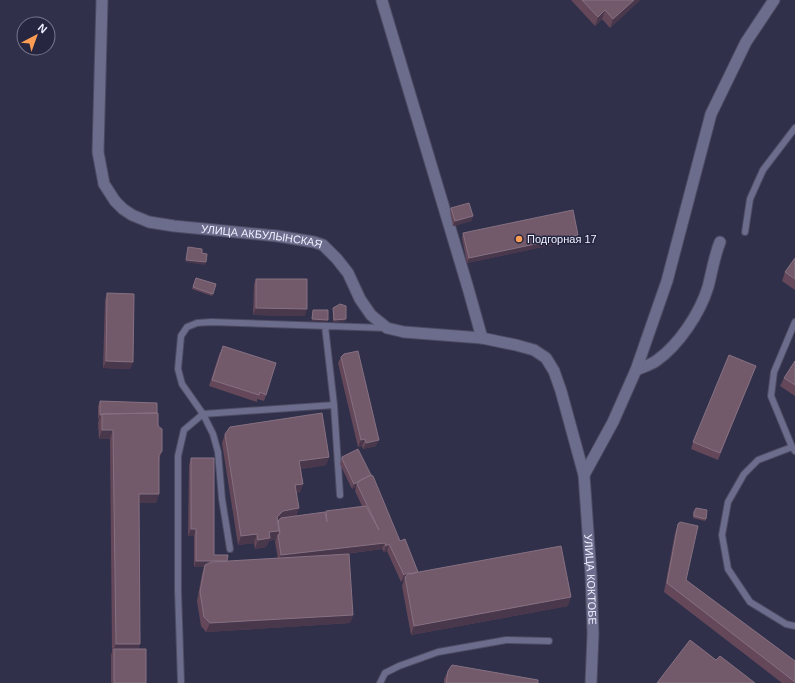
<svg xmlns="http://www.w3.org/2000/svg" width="795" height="683" font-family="Helvetica,sans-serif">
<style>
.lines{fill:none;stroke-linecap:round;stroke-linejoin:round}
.service-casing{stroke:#4c4b62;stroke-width:8}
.minor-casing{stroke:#4c4b62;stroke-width:13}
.service{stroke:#6c6c8c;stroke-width:6}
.minor{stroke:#6c6c8c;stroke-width:11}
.wall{fill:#644859}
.shaded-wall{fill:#49374c}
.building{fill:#725a6a;stroke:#867182}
.poi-dot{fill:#fd9d54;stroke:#262640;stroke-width:1.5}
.labels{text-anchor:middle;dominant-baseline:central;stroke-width:3;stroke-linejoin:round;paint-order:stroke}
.street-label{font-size:11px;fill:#eff0ff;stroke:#262640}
.poi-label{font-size:11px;fill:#eff0ff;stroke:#262640;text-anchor:start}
</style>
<rect width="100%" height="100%" fill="#30304b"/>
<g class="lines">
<defs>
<path id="service" d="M745 232 750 199 763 170 795 128
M795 322 774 372 771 396 792 447 795 451
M325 326 334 405 340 495
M792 447 758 460 744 474 728 502 722 535 728 569 750 602 786 624 795 626
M230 549 222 499 218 452 213 434 203 414 182 384 178 369 181 336 187 327 197 323 211 322 386 328
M181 683 178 590V456L184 430 203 414 334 405
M380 683 385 673 399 666 438 652 506 640 549 641"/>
<g id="minor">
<path id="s1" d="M102 0 98 152 104 184 115 201 123 209 132 215 149 222 174 226 277 236 314 242 323 245 337 259 348 273 360 299 371 315 387 328 404 332 482 338 516 345 534 350 546 358 554 371 561 391 584 475 591 575 593 634 591 683"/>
<path d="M382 1 468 288 482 338"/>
<path d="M636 370C643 367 650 365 656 361 679 345 700 313 708 287 712 272 714 257 720 242"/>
<path d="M584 475 613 422 636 370 667 281 711 114 746 42 774 0"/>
</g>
</defs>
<use href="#service" class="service-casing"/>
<use href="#minor" class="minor-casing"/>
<use href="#service" class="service"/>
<use href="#minor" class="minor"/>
</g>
<path class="wall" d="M571 0H640L610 28 602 19 595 26Z
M451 208 473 216 471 221 453 226 450 212Z
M463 233 576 240 467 263 462 238Z
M795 258V290L782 281 785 272Z
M196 278 216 284 212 296 192 289Z
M256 279 305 316 253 315 254 285Z
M107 293 133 362 130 369 103 368 105 300Z
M333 308 345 321 333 322Z
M220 352 266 395 264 401 257 399V402L209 386Z
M341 357 376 446 363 449 362 446 358 447 338 363Z
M795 361V396L780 386 784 378Z
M756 366 718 460 691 449 693 442Z
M100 401 157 413 162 451 159 460V494L156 503H139V649L146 683H111V655L112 652 110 439H99L98 423 99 420H98V406Z
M225 434 329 457 326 465 301 469 303 484 300 492 296 493 299 508 296 516 325 515 326 511 362 506 355 491 356 487 352 489 340 464 342 457 400 541 418 573 568 606 411 635 402 586 404 580 401 582 387 551 384 552 382 549 330 556 353 615 350 623 206 632 201 626 197 601 202 574 204 567H194V536H188L189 465 191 458 214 555 227 561 278 559 275 542 277 535 276 539 269 541 266 547 255 549 254 543 238 545 222 443Z
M694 512 706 519 705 521 693 518V514Z
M678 524 686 580 795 661V683H782L664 592 675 533Z
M448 671 538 683H444V679Z"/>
<path class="shaded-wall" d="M634 0H640L610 28 613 19Z
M605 10 602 19 595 26 598 17Z
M473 216 471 221 453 226 455 221Z
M578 235 576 240 467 263 469 258Z
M186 260 206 262 205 265 185 262Z
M256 308 307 309 305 316 253 315Z
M312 319 328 320 327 322 311 321Z
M346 319 345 321 333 322 334 320Z
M106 361 133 362 130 369 103 368Z
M100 415H101L99 420H98Z
M102 430H113L110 439H99Z
M365 439 362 446 358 447 361 440Z
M379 440 376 446 363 449 366 443Z
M162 451 159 459 156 464 159 455Z
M329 457 326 465 296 470 299 461Z
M371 476 357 484 356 487 352 489 354 484Z
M303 484 300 492 292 494 295 485Z
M139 494H159L156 503H136Z
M299 508 295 517 280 519 274 526 277 517 283 511Z
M191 529H196L194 536H188Z
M279 531 276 539 269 541 266 547 255 549 258 540 269 532Z
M257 534 254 543 238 545 241 536Z
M385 543 382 549 278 562 281 555Z
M389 544 387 551 384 552 386 546Z
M196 561H227L225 568 205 565 204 567H194Z
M407 573 405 578V577L404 580 401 582 404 575Z
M571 597 568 606 411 635 414 626Z
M353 615 350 623 206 632 210 623Z
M116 644H140L137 652 114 649Z"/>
<path class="building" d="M582 0H634L613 19 605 10 598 17Z
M469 203 473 216 455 221 451 208Z
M573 210 578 235 469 258 463 233Z
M188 247 202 249V253L207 254 206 262 186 260Z
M795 258V279L785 272Z
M196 278 216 284 213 294 193 287Z
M256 279H307V309L256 308Z
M107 293 134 294 133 362 106 361Z
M340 304 346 306V319L334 320 333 308Z
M313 310H328V320L312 319Z
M223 346 276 363 266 395 260 392 259 395 212 380Z
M358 351 379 440 366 443 365 439 361 440 341 357 344 354Z
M729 355 756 366 720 453 693 442Z
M795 361V385L784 378Z
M100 401 157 403V413L102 414 101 415H100Z
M158 413V426L162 429V451L159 455V494H139L140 644H116L113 430H102V414Z
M322 413 329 457 299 461 303 484 295 485 299 508 283 511 277 517 279 531 269 532 270 538 258 540 257 534 241 536 225 434 230 427Z
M358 449 371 475 359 481 358 482 354 484 342 459V457Z
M191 458H214V555H228L227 561H196V529H191Z
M371 475 373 476 400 541 405 539 418 572 412 574 407 573 404 575 389 544 386 546 385 543 281 555 278 535 280 534 278 521 281 518 325 512 327 522 326 511 366 506 379 530 357 484 359 481Z
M696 508 707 510 706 519 694 516V512Z
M680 522 698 526 686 580 795 661V682L667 583 678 524Z
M561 546 571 597 414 626 405 577 408 574Z
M349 554 353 615 210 623 204 617 200 592 205 565 211 562Z
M690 640 716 660 720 656 755 683H657Z
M114 649H146V683H114Z
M452 665 538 680V683H446L448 671Z"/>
<circle class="poi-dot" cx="519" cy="239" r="4"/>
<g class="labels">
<g class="street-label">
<text stroke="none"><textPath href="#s1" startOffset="359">УЛИЦА АКБУЛЫНСКАЯ</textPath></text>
<text stroke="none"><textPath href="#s1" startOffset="919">УЛИЦА КОКТОБЕ</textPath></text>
</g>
<g class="poi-label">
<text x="527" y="239">Подгорная 17</text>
</g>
</g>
<g transform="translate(36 36) rotate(41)"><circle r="19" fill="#262640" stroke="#76778c"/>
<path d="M0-3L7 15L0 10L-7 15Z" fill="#fd9d54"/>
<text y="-6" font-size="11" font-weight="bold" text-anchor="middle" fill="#eff0ff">N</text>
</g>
</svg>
